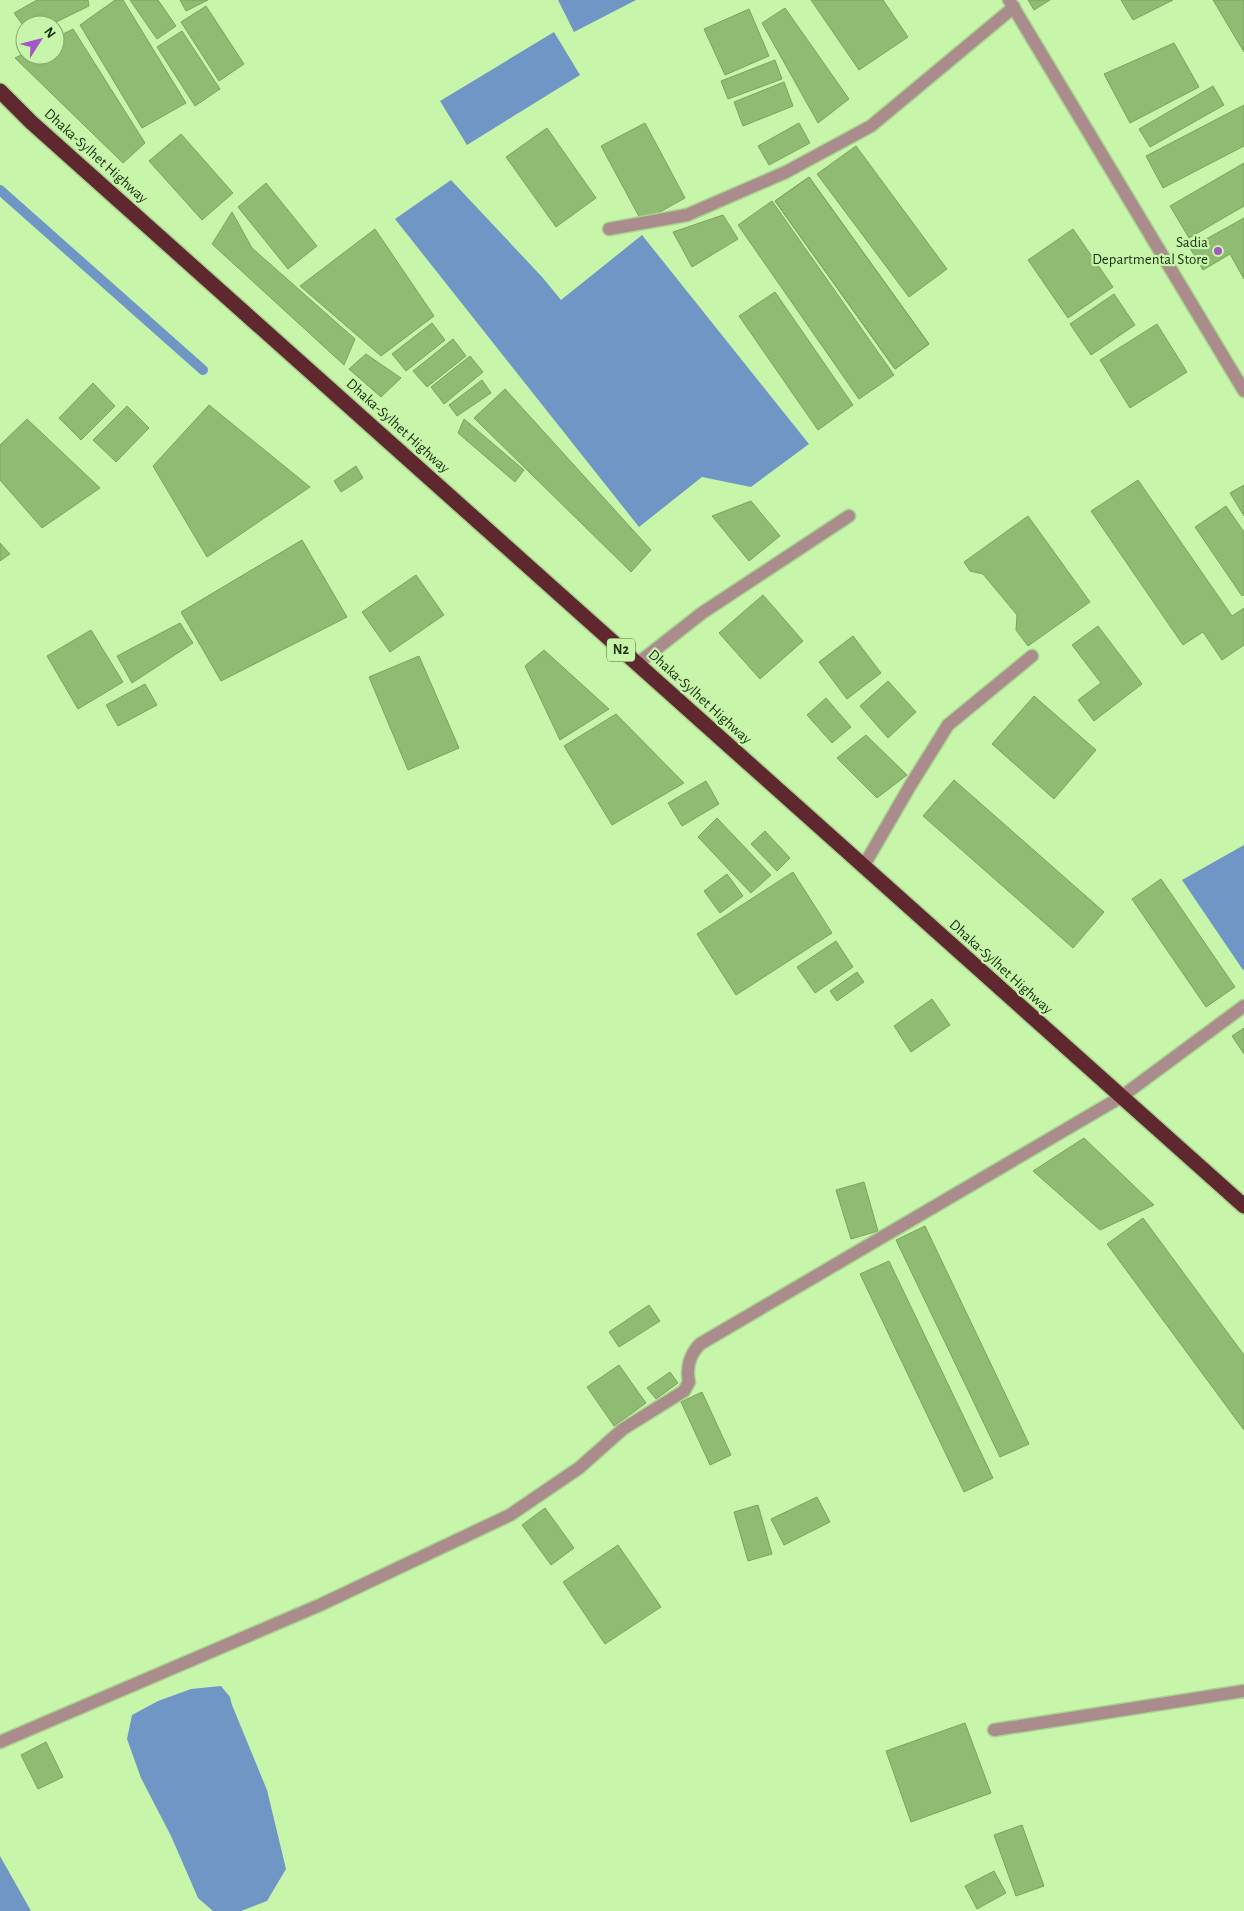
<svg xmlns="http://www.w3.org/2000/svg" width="1244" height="1911" font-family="'Alegreya Sans',sans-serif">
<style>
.water{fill:#7096c5}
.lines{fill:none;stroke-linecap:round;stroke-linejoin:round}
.stream{stroke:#7096c5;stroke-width:10}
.building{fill:#8fbb73;stroke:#79a45d}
.street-casing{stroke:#a9d390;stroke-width:15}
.highway-casing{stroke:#a9d390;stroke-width:18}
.street{stroke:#aa8c8d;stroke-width:12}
.highway{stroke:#5f282f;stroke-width:15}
.poi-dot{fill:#a557c8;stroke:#c7f6ab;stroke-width:2}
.labels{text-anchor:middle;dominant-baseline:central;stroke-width:4.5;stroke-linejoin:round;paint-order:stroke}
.shield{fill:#c7f6ab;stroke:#526d41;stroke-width:1}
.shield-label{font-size:14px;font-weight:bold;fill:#203214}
.street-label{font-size:15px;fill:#203214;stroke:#c7f6ab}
.poi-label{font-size:15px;fill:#203214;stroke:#c7f6ab;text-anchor:end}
</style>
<rect width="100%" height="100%" fill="#c7f6ab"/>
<path class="water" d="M558 0H636L574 32Z
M554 32 580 75 467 145 440 101Z
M451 180 543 278 561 300 642 235 809 444 751 487 702 477 639 527 395 219Z
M1244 845V969L1243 970 1182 880Z
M221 1686 230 1697 232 1705 267 1790 286 1869 267 1901 241 1911H213L198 1898 171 1836 141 1778 127 1739 132 1715 158 1701 191 1689Z
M0 1856 31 1911H0Z"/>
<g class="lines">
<path class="stream" d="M0 190 203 370"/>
</g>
<path class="building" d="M37 0H88L89 6 50 25H25V28L14 13Z
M115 0H123L186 103 142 128 80 25Z
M130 0H158L176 26 157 39Z
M180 0H208L186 11Z
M811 0H883L908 37 859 70Z
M1028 0H1050L1034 10Z
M1121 0H1173L1133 20Z
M1213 0H1244V52Z
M206 6 244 64 219 81 181 22Z
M785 8 849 99 818 123 762 23Z
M749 9 769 56 725 75 704 29Z
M73 29 145 143 123 163 15 58 25 53V55H55V38Z
M182 31 220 89 195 106 157 47Z
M1174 43 1199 87 1130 123 1104 74Z
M775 60 782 79 728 99 721 81Z
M784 82 793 106 743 126 734 102Z
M1213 86 1224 105 1150 147 1139 129Z
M1244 105V146L1163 188 1146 156Z
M645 123 685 198 642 222 601 146Z
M799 123 810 143 769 165 758 146Z
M547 128 596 198 556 227 506 157Z
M181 134 233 193 202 220 149 161Z
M856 146 947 269 909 297 817 174Z
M1244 163V206L1189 238 1170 206Z
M809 177 929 344 895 369 775 201Z
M809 177 929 344 895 369 775 201Z
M266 183 317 246 288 269 238 207Z
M772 201 894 375 859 399 738 225Z
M232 212 252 248 355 339 344 365 212 244Z
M723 215 738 239 692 267 673 232Z
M1244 218V279L1230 254 1203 270 1190 248Z
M375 229 434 316 381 356 300 286Z
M1073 229 1113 287 1068 318 1028 260Z
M775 292 853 405 818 430 739 316Z
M1114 294 1135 325 1091 355 1070 324Z
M432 323 445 340 406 371 392 354Z
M1157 324 1187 372 1130 408 1100 360Z
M453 339 466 356 427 387 413 371Z
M366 354 401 378 381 397 349 369Z
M470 356 483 372 444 404 431 387Z
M482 380 491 393 457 416 449 405Z
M93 383 115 406 81 440 59 418Z
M505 389 651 550 631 572 474 418Z
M209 405 310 487 207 557 153 466Z
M127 406 149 428 116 462 93 440Z
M27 419 100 488 42 528 0 480V445Z
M464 419 524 470 515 482 458 433Z
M356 466 363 478 341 492 334 481Z
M1138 480 1232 616 1244 608V645L1222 660 1203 632 1183 645 1091 511Z
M1244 485V516L1230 493Z
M751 501 780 536 749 561 712 516Z
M1226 506 1244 532V594L1242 596 1195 527Z
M1028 516 1090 602 1028 646 1016 630 1017 615 983 574 970 571 964 562Z
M302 540 347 617 221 681 181 612Z
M0 543 10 554 0 561Z
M416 575 444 615 390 652 362 612Z
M763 595 803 641 760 679 719 633Z
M180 623 193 643 132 683 117 656Z
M1098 626 1142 684 1094 721 1078 700 1101 683 1072 645Z
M91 630 123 682 78 709 47 656Z
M853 636 881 673 847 699 819 662Z
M544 650 609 709 560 740 525 666Z
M419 656 459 748 408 770 369 677Z
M888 681 916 712 888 738 860 706Z
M145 684 157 705 118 726 106 705Z
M1034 696 1096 750 1054 799 992 744Z
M826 698 851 727 832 743 807 715Z
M616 714 684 783 612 825 564 746Z
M866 735 907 775 877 798 837 758Z
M954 780 1104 912 1073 948 923 816Z
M706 781 719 804 682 826 668 803Z
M717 818 771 875 751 893 698 837Z
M765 831 790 858 777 871 751 844Z
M793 872 832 933 736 995 697 934Z
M727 874 743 896 720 913 704 891Z
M1161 879 1235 987 1206 1007 1132 899Z
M836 941 853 967 815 993 797 967Z
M857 972 864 982 837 1001 830 991Z
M932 999 950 1025 911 1052 894 1026Z
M1244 1028V1054L1232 1036Z
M1084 1138 1154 1205 1100 1230 1033 1171Z
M864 1182 878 1231 851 1239 836 1190Z
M1143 1218 1244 1355V1430L1107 1244Z
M925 1226 1029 1444 1000 1457 896 1240Z
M889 1261 993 1478 964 1492 860 1274Z
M649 1305 660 1321 619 1347 609 1332Z
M619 1365 646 1403 614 1426 587 1387Z
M670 1372 678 1383 656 1399 647 1388Z
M702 1392 731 1455 710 1465 681 1402Z
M817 1497 830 1522 784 1545 771 1519Z
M758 1505 772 1554 748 1561 734 1512Z
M545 1508 574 1548 551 1565 522 1525Z
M618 1545 661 1607 605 1644 563 1582Z
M965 1723 991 1793 911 1822 886 1751Z
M46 1742 63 1777 38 1789 21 1755Z
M1022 1825 1044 1886 1016 1896 994 1835Z
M994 1871 1006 1893 977 1909 965 1886Z"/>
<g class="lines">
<defs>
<path id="street" d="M1009 0 1244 391
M609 229 687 215 786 172 871 126 1014 7
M637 664 702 613 849 516
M863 867 910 786 948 725 1032 656
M994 1730 1244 1691
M0 1742 320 1605 510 1515 579 1468 623 1429 684 1391 689 1382C686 1368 690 1354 700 1344L1121 1097 1244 1006"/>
<path id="highway" d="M0 91 31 122 1244 1206"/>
</defs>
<use href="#street" class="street-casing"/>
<use href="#highway" class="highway-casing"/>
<use href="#street" class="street"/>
<use href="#highway" class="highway"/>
</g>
<circle class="poi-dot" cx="1218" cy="251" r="5"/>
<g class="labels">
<rect class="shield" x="607" y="638.5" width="28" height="23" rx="4"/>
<g class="shield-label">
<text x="621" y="650">N2</text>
</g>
<g class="street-label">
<text transform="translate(96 156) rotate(42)">Dhaka-Sylhet Highway</text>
<text transform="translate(398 426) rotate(42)">Dhaka-Sylhet Highway</text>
<text transform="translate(700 697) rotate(42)">Dhaka-Sylhet Highway</text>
<text transform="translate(1001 967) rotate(42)">Dhaka-Sylhet Highway</text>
</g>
<g class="poi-label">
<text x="1208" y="242">Sadia<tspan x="1208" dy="17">Departmental Store</tspan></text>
</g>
</g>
<g transform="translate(40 40) rotate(54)"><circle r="24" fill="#c7f6ab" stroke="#84a86f"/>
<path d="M0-4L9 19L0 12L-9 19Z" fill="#a557c8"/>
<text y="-8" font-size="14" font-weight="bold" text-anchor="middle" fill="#203214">N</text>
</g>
</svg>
